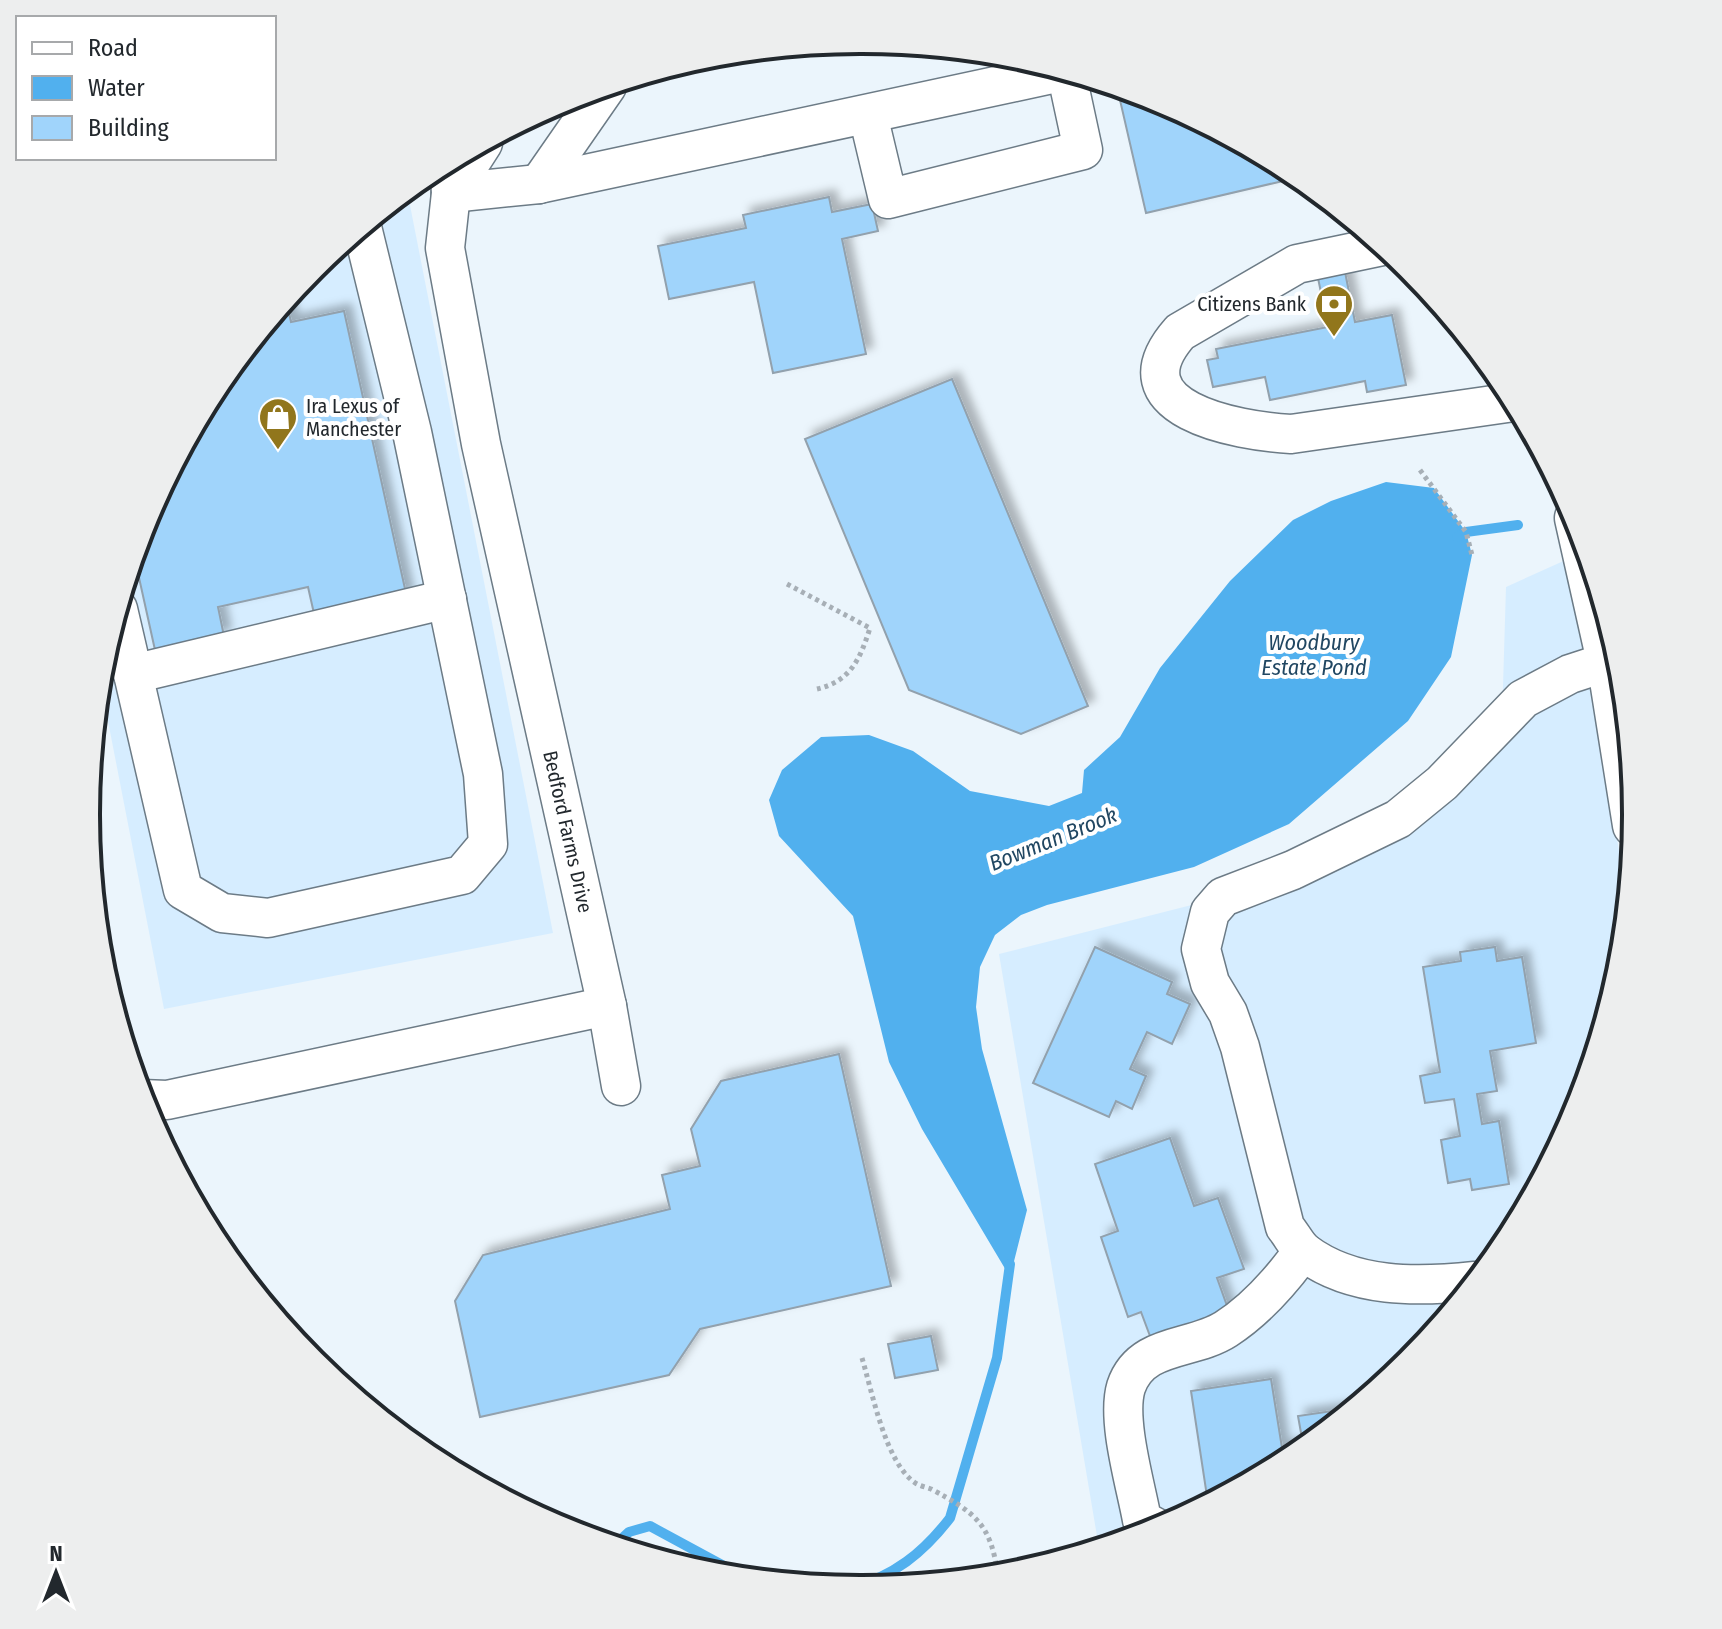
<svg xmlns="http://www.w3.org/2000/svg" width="1722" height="1629" font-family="'Fira Sans Condensed',sans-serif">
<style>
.built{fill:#d6edff}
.water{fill:#51b0ee}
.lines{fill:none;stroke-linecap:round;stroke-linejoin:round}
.stream{stroke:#51b0ee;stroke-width:10}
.building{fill:#a0d4fb;stroke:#92a1ad;stroke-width:2;filter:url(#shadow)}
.minor-casing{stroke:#6c7b86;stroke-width:41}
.major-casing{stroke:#6c7b86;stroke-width:47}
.path{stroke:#a7afb6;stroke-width:5;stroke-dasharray:4 4;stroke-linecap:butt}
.minor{stroke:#fff;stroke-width:38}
.major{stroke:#fff;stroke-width:44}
.labels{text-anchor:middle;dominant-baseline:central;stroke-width:8;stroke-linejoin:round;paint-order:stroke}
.poi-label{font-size:20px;fill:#22282d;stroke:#fff;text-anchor:end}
.street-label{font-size:20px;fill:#22282d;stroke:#fff}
.water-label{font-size:22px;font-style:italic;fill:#214762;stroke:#fff}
.rim{fill:none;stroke:#22282d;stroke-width:4}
</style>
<defs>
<filter id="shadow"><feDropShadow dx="7" dy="-7" stdDeviation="4" flood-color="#0004"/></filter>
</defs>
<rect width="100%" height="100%" fill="#ebf5fc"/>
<path class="built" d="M407 190 553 933 164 1009 100 680 101 663 146 518 217 384 314 267Z
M1568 559 1627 896 1621 966 1576 1111 1505 1245 1408 1362 1291 1459 1157 1530 1099 1548 999 954 1223 897 1357 840 1502 719 1506 587Z"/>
<path class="water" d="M1386 482 1434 488 1466 532 1472 555 1451 657 1408 721 1289 824 1194 867 1047 905 1021 915 995 935 980 967 976 1007 982 1049 1027 1210 1010 1277 922 1129 889 1062 853 916 779 836 769 800 782 770 821 737 869 735 913 751 970 791 1049 806 1082 793 1084 770 1120 737 1160 668 1230 581 1293 520 1331 501Z"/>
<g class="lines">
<path class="stream" d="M1457 537 1466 532 1518 525
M615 1545 629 1532 650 1526 746 1578
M851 1588C894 1576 923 1553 950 1518L997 1358 1010 1264"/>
</g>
<path class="building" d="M1117 87 1158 99 1300 177 1146 213Z
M829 197 832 212 872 204 878 231 842 239 866 354 773 373 754 282 669 299 658 246 746 228 743 215Z
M1345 272 1355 322 1392 315 1406 385 1367 392 1365 381 1270 400 1265 377 1213 387 1207 360 1218 358 1216 349 1328 327 1318 278Z
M286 300 291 322 344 311 407 598 315 618 308 587 218 607 224 636 155 650 134 555 146 518 217 384Z
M952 379 1088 706 1021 734 909 690 805 439Z
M1095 947 1172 982 1167 994 1190 1004 1172 1044 1147 1032 1130 1069 1146 1076 1132 1109 1116 1101 1109 1117 1033 1083Z
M1495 947 1497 961 1522 957 1536 1043 1490 1051 1497 1091 1477 1094 1482 1124 1499 1121 1509 1184 1472 1190 1470 1179 1448 1183 1441 1140 1460 1136 1454 1099 1425 1103 1420 1076 1440 1072 1423 967 1461 961 1460 952Z
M839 1054 891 1286 700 1329 669 1375 480 1417 455 1301 483 1255 670 1209 662 1175 700 1166 691 1129 721 1081Z
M1170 1138 1194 1206 1218 1198 1244 1269 1217 1278 1231 1317 1153 1344 1141 1312 1128 1317 1101 1237 1118 1231 1095 1164Z
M931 1336 938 1370 895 1378 888 1344Z
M1271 1379 1282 1448 1303 1444 1298 1416 1353 1408 1291 1459 1208 1503 1191 1391Z"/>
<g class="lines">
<defs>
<g id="minor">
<path d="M868 115 888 199 1083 150 1066 71"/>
<path id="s1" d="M449 161 451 193 445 248 481 444 607 1006 621 1086"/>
<path d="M539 184 607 86"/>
<path d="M451 193 539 184 1066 71"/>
<path d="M451 193 483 143"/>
<path d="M1383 246 1297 264 1180 332C1112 409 1237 431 1291 434L1514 402"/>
<path d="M118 609 183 890 222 913 268 918 462 875 488 844 483 774 412 432 362 227"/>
<path d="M133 674 447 599"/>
<path d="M142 1099 167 1100 607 1006"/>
<path d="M1475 1281C1418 1287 1353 1289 1304 1252 1297 1246 1291 1234 1285 1227L1240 1047 1228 1013 1210 983 1201 949 1210 912 1223 897 1293 870 1398 819 1442 783 1523 699 1570 674 1619 658"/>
<path d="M1159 1529 1142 1520C1136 1486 1116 1420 1126 1387 1141 1342 1192 1351 1226 1329 1257 1309 1282 1280 1303 1251"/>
</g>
<path id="major" d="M1577 518 1609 661 1635 825"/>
</defs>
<use href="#minor" class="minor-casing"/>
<use href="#major" class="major-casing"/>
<path class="path" d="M1420 470 1466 532 1472 555
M787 584 870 628C860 659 851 681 817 689
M862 1358C872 1391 885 1461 914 1482 919 1486 926 1487 931 1489 976 1513 991 1524 998 1576"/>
<use href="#minor" class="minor"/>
<use href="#major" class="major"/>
</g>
<defs>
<symbol id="bank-pin" viewBox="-11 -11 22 30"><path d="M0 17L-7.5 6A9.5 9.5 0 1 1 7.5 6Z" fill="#91761c" stroke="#fff"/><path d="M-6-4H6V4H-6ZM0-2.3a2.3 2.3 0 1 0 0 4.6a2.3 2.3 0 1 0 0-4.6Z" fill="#fff"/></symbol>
<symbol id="shop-pin" viewBox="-11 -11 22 30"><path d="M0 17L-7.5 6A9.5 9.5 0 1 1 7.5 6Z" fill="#91761c" stroke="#fff"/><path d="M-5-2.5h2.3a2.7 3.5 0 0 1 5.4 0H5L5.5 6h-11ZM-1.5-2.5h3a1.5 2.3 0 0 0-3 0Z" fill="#fff"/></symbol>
</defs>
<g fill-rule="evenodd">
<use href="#bank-pin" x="1312" y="282" width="44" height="60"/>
<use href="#shop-pin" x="256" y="395" width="44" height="60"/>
</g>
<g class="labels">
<g class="poi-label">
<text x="1306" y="304">Citizens Bank</text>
<text x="306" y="406" text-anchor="start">Ira Lexus of<tspan x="306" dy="23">Manchester</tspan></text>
</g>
<g class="street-label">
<text stroke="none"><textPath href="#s1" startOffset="684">Bedford Farms Drive</textPath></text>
</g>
<g class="water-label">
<text x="1314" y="642">Woodbury<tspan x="1314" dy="25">Estate Pond</tspan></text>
<text transform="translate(1053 839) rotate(-22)">Bowman Brook</text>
</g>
</g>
<path d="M0 0H1722V1629H0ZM860 54H862A760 760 0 0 1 1622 814V815A760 760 0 0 1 862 1575H860A760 760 0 0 1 100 815V814A760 760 0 0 1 860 54Z" fill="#edeeee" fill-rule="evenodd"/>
<path class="rim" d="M860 54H862A760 760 0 0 1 1622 814V815A760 760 0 0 1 862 1575H860A760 760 0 0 1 100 815V814A760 760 0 0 1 860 54Z"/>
<rect x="16" y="16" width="260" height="144" fill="#ffffff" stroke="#a7a9ab" stroke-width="2"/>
<rect x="32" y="42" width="40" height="12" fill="#ffffff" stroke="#a7a9ab" stroke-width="2"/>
<text x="88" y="56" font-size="24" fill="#22282d">Road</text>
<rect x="32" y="76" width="40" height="24" fill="#51b0ee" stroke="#a7a9ab" stroke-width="2"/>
<text x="88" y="96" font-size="24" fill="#22282d">Water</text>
<rect x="32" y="116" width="40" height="24" fill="#a0d4fb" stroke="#a7a9ab" stroke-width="2"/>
<text x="88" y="136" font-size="24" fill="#22282d">Building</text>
<g transform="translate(56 1573)" stroke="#ffffff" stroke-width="6" paint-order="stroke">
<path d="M0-6L14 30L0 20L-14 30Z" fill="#22282d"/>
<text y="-12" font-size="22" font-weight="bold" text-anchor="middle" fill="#22282d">N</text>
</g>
</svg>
